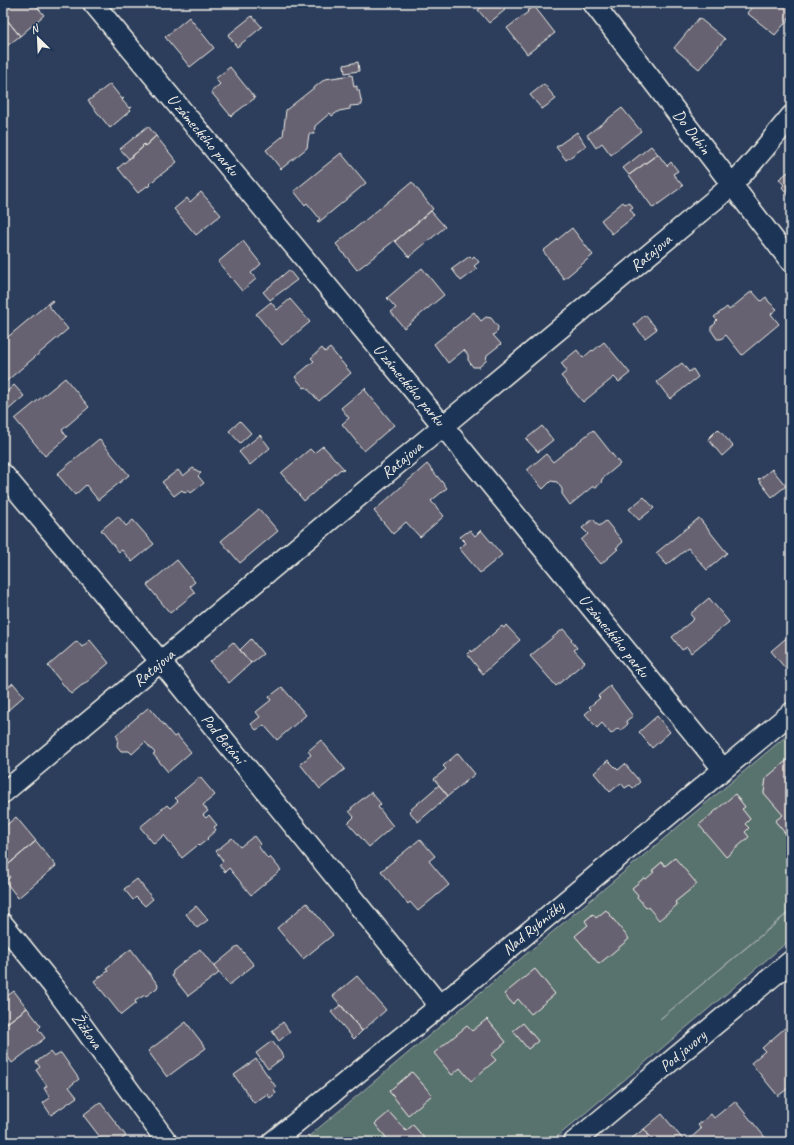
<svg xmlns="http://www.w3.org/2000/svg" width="794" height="1145" font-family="Caveat,sans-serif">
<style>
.green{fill:#59726e;stroke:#a6b2ab;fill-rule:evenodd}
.building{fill:#666272;stroke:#f4f1e8}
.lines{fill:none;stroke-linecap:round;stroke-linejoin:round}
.minor-casing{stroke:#f4f1e8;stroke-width:23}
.minor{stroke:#1d3557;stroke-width:20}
.labels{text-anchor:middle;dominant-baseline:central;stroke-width:4;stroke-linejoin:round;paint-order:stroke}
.street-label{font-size:16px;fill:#f4f1e8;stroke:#1d3557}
</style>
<rect width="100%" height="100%" fill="#2c3e5c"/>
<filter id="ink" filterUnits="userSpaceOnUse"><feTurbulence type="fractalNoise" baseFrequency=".025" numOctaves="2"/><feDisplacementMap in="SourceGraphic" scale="8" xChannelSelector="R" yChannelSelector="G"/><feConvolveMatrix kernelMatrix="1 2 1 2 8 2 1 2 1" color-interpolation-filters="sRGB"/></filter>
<g filter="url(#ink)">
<path class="green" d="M791 732V757L766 778 764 793 783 815 775 821 791 840V910L660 1019 791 911V939L551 1142H421L425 1139 413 1125 406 1131 389 1112 375 1124 390 1142H302ZM735 794 745 807 742 809 750 819 745 824 748 828 745 832 749 837 726 857 700 825ZM674 858 697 884 675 902 677 905 646 907 637 897 638 895 632 888 644 878 646 879 654 873 652 870 662 862 665 866ZM606 910 629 939 599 964 575 936 588 925 585 920 593 914 596 918ZM535 969 555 994 531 1014 518 999 513 1004 505 994ZM487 1019 506 1042 491 1055 496 1060 471 1081 460 1068 452 1075 435 1053 467 1026 472 1031ZM523 1023 538 1041 528 1049 513 1031ZM412 1072 432 1095 408 1115 389 1091Z"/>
<path class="building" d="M3 3H34L44 15 20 36 3 15Z
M488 3H500L505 10 489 23 478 10Z
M755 3H791V16L775 35 747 13Z
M534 6 555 33 527 54 507 28 528 12 527 11Z
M3 15 20 36 3 49Z
M252 16 262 27 237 47 228 35Z
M189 17 214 48 190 67 165 37Z
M699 18 725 39 699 69 674 48Z
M358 62 359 71 345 73 344 65Z
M230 67 255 98 231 116 211 92 220 84 215 79Z
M352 75 354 87 357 86V90H359L362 105 350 106V109L339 111 332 116 330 113 315 126 314 134H309L307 148 281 169 266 150 283 136 286 110 325 79Z
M110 84 122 99 124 98 122 100 129 108 132 107 130 109 131 110 110 128 88 101Z
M544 84 556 99 542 109 530 95Z
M622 108 641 131 611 155 602 143 596 148 587 135Z
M148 126 156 136 145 146 144 144 142 146 143 147 129 159 120 149Z
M577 132 586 146 566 160 556 147Z
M156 136 177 162 149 184 150 185 148 187 147 186 138 193 118 168 143 147 142 146 144 144 145 146Z
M651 146 658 154 629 175 623 168Z
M341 153 366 183 319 222 317 221 320 219 307 203 305 205 294 191Z
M658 154 667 166 671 162 678 171 673 174 683 186 653 208 629 175Z
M791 170V199L782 187 784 185 779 179Z
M412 182 433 209 395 241V240L357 270 336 244Z
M201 192 221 215 196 235 174 209 187 198 190 202Z
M623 202 625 204 629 202 633 207 630 209 635 216 612 234 601 220Z
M431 211 445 227 409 257 395 241Z
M572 228 593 255 564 279 543 251Z
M243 241 261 264 251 273 256 279 242 291 218 262Z
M470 256 472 258 474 256 479 262 474 266 477 269 461 281 452 269Z
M422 268 444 295 404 328 391 312 396 308 387 298Z
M289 270 297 280 270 300 263 292Z
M752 291 761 301 766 297 769 302 777 309 771 314 779 324 742 355 726 335 721 339H717L711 330V327L716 323 715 322 717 320 714 317 727 307 729 310Z
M290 299 310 322 282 345 256 314 271 302 277 310Z
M52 300 53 301 48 305 68 329 3 384V341Z
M474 312 481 321 486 317 491 318 498 327 497 332 493 335 501 344 487 355 486 361 479 367H473L468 360V355L464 350 448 363 434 344Z
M645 315 657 329 645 338 634 325Z
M604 342 630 373 619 382 614 377 583 402 561 376 567 371 561 363 577 350 583 358 592 350 593 351Z
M322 348 325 352 330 348 351 373 319 401 306 387 304 388 295 377 314 361 311 358Z
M682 363 689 372 693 369 698 377 670 399 657 382Z
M65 378 89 407 62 430 67 437 45 456 15 419Z
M14 385 24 396 7 411 3 405V395Z
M365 388 366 389 365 390 394 425 364 451 342 424 349 418 341 408Z
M240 421 251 433 240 443 229 431Z
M542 426 553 440 538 452 526 439Z
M718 429 733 446 722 456 708 439Z
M593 430 620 464 602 479 601 483 596 487H592L570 505 562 494V489L557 482 551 481 543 489 527 470 546 454 553 462Z
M260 435 270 448 250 465 239 452Z
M99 439 129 475 98 500 86 485 75 495 57 474Z
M323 446 344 469 342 470 341 469 304 501 281 473 310 449 314 453Z
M427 464 447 488 431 501 444 516 420 537 406 522 393 534 374 511Z
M193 468 201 473 198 476 204 483 191 493 189 490 185 493 182 490 174 496 162 482 178 470 183 476Z
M772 469 786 486 772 497 758 479 759 478 760 479Z
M644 497 654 508 639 520 629 509Z
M259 509 278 531 240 563 221 541Z
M118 516 126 526 133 520 154 544 132 562 122 550 119 552 101 530Z
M699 518 727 553 707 570 688 548 667 565 656 553Z
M593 519 599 526 606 521 623 542 616 548 618 549 601 564 581 540 588 534 582 528Z
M470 530 475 536 481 530 502 555 480 573 459 548 466 543 460 537Z
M177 560 195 582 190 586 195 593 170 613 147 585Z
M709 598 729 622 691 653 687 647 682 650 672 637 694 619 690 614Z
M506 625 520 640 483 674 467 654 471 650 472 652 502 626 504 628Z
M563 629 572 639 571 640 577 648 574 650 585 662 556 686 530 656Z
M791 634V671L790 674 771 651Z
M251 639 263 654 251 663 240 650Z
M90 640 109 663 83 685H82L71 694 48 666 77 641 82 647Z
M233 642 251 663 229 683 210 662Z
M13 683 24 696 7 711 3 707V691Z
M610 686 633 716 626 721 628 724 620 731 618 728 611 734 602 723 597 728 585 714 591 709 589 707 600 698 598 696Z
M282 687 306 715 277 740 264 725 256 730 251 724 260 717 256 712 271 700 269 697Z
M149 707 174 737 177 735 191 752 168 772 153 754 155 753 145 742 132 754 129 751H121L117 746 118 738 116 735Z
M657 716 670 732 652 748 639 732Z
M321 740 345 769 320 789 300 764 311 755 308 751Z
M458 753 475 774 448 796 434 779 446 769 443 766Z
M791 757V840L775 821 783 815 764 793 766 778Z
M608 760 618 770 625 764 640 782 633 788 630 785 625 788 621 783 610 792 594 773Z
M200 777 215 795 203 805 208 811 203 815 206 818 209 815 217 825 214 827 216 830 207 838 208 839 199 846 198 845 182 858 164 835 154 844 140 827 167 805 170 808 178 801 175 798Z
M439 785 448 796 418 822 409 811Z
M371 792 381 804 378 807 393 826 369 847 348 823 354 817 349 811 352 809 351 808Z
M735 794 745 807 742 809 750 819 745 824 749 828 745 832 749 837 726 857 699 825Z
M16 817 36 841 3 869V828Z
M254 836 260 844 258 846 268 859 270 857 281 870 251 895 229 868 225 872 219 865 223 861 216 851 232 838 240 847Z
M420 839 435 856 429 861 449 885 418 911 410 902 408 904 381 871Z
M36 841 56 866 18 898 5 881 10 877 3 869Z
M675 858 697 884 675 902 677 905 659 920 647 906 646 907 637 897 638 895 632 888 644 878 646 879 654 872 652 871 662 862 665 866Z
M137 879 153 899 145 906 136 897 133 900 124 889Z
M307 903 333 935 303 959 277 928Z
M196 906 208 920 197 928 186 914Z
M606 910 629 939 599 964 575 936 588 925 585 921 593 914 596 918Z
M238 946 254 965 229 985 214 966Z
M131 949 158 985 157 988 146 996 145 995 135 1001 136 1003 121 1015 94 981 108 971 106 968Z
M200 949 219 973 188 996 172 976 173 971Z
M535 969 555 994 531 1014 518 999 513 1004 504 994Z
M357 976 386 1010 362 1031 333 996Z
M14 991 27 1008 3 1026V999Z
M341 1005 362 1031 354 1039 331 1012Z
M27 1008 41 1026 38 1029 45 1038 12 1063 3 1050V1026Z
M487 1019 506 1042 491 1055 496 1060 471 1081 460 1068 452 1075 434 1053 467 1026 472 1031Z
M186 1022 206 1048 167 1077 148 1051Z
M283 1022 290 1032 279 1041 272 1031Z
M523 1023 538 1041 528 1049 513 1031Z
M786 1027 790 1031 791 1030V1086L778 1096 751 1063 765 1051 762 1048Z
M272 1041 284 1057 268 1069 256 1053Z
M50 1052 54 1057 61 1053 79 1079 69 1087 77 1097 51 1115 43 1103 50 1098 44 1088 47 1086 36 1070 40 1067 36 1062Z
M256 1059 276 1087 274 1089 276 1093 270 1098 267 1094 254 1103 234 1075Z
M412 1072 432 1095 408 1115 389 1091Z
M735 1101 769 1142H686L701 1129 698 1125 711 1114 714 1118Z
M100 1102 126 1136 119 1142H92L100 1137 83 1115Z
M389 1112 406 1131 413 1125 425 1139 421 1142H390L375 1124Z
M662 1114 685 1142H654L644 1129Z
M644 1129 654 1142H627Z"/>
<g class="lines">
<defs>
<path id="minor" d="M93 3 443 426 723 769
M593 3 791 262
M3 474 161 662 440 1006
M3 793 443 426 718 197C746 173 768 144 791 116
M3 924 54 987 167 1142
M272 1142 440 1006 791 713
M574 1142 791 961"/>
</defs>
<use href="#minor" class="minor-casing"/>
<use href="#minor" class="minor"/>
</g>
</g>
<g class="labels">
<g class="street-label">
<text transform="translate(692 132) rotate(53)">Do Dubin</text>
<text transform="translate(203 135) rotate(50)">U zámeckého parku</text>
<text transform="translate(651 253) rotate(-40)">Ratajova</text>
<text transform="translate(409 385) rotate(50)">U zámeckého parku</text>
<text transform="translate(402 460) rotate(-40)">Ratajova</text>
<text transform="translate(614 636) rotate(51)">U zámeckého parku</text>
<text transform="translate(154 668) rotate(-40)">Ratajova</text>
<text transform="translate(223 739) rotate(51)">Pod Betání</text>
<text transform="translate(533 928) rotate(-40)">Nad Rybníčky</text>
<text transform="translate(87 1031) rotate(54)">Žižkova</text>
<text transform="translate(683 1051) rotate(-40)">Pod javory</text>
</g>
</g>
<rect width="794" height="1145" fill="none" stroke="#1d3557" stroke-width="16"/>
<rect x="8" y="8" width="778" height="1129" fill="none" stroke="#f4f1e8" stroke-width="1.5" filter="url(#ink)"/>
<g transform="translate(38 38) rotate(336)" stroke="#1d3557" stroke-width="3" paint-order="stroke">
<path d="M0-3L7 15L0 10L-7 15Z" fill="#f4f1e8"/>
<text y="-6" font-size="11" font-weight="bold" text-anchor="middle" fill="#f4f1e8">N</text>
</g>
</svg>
